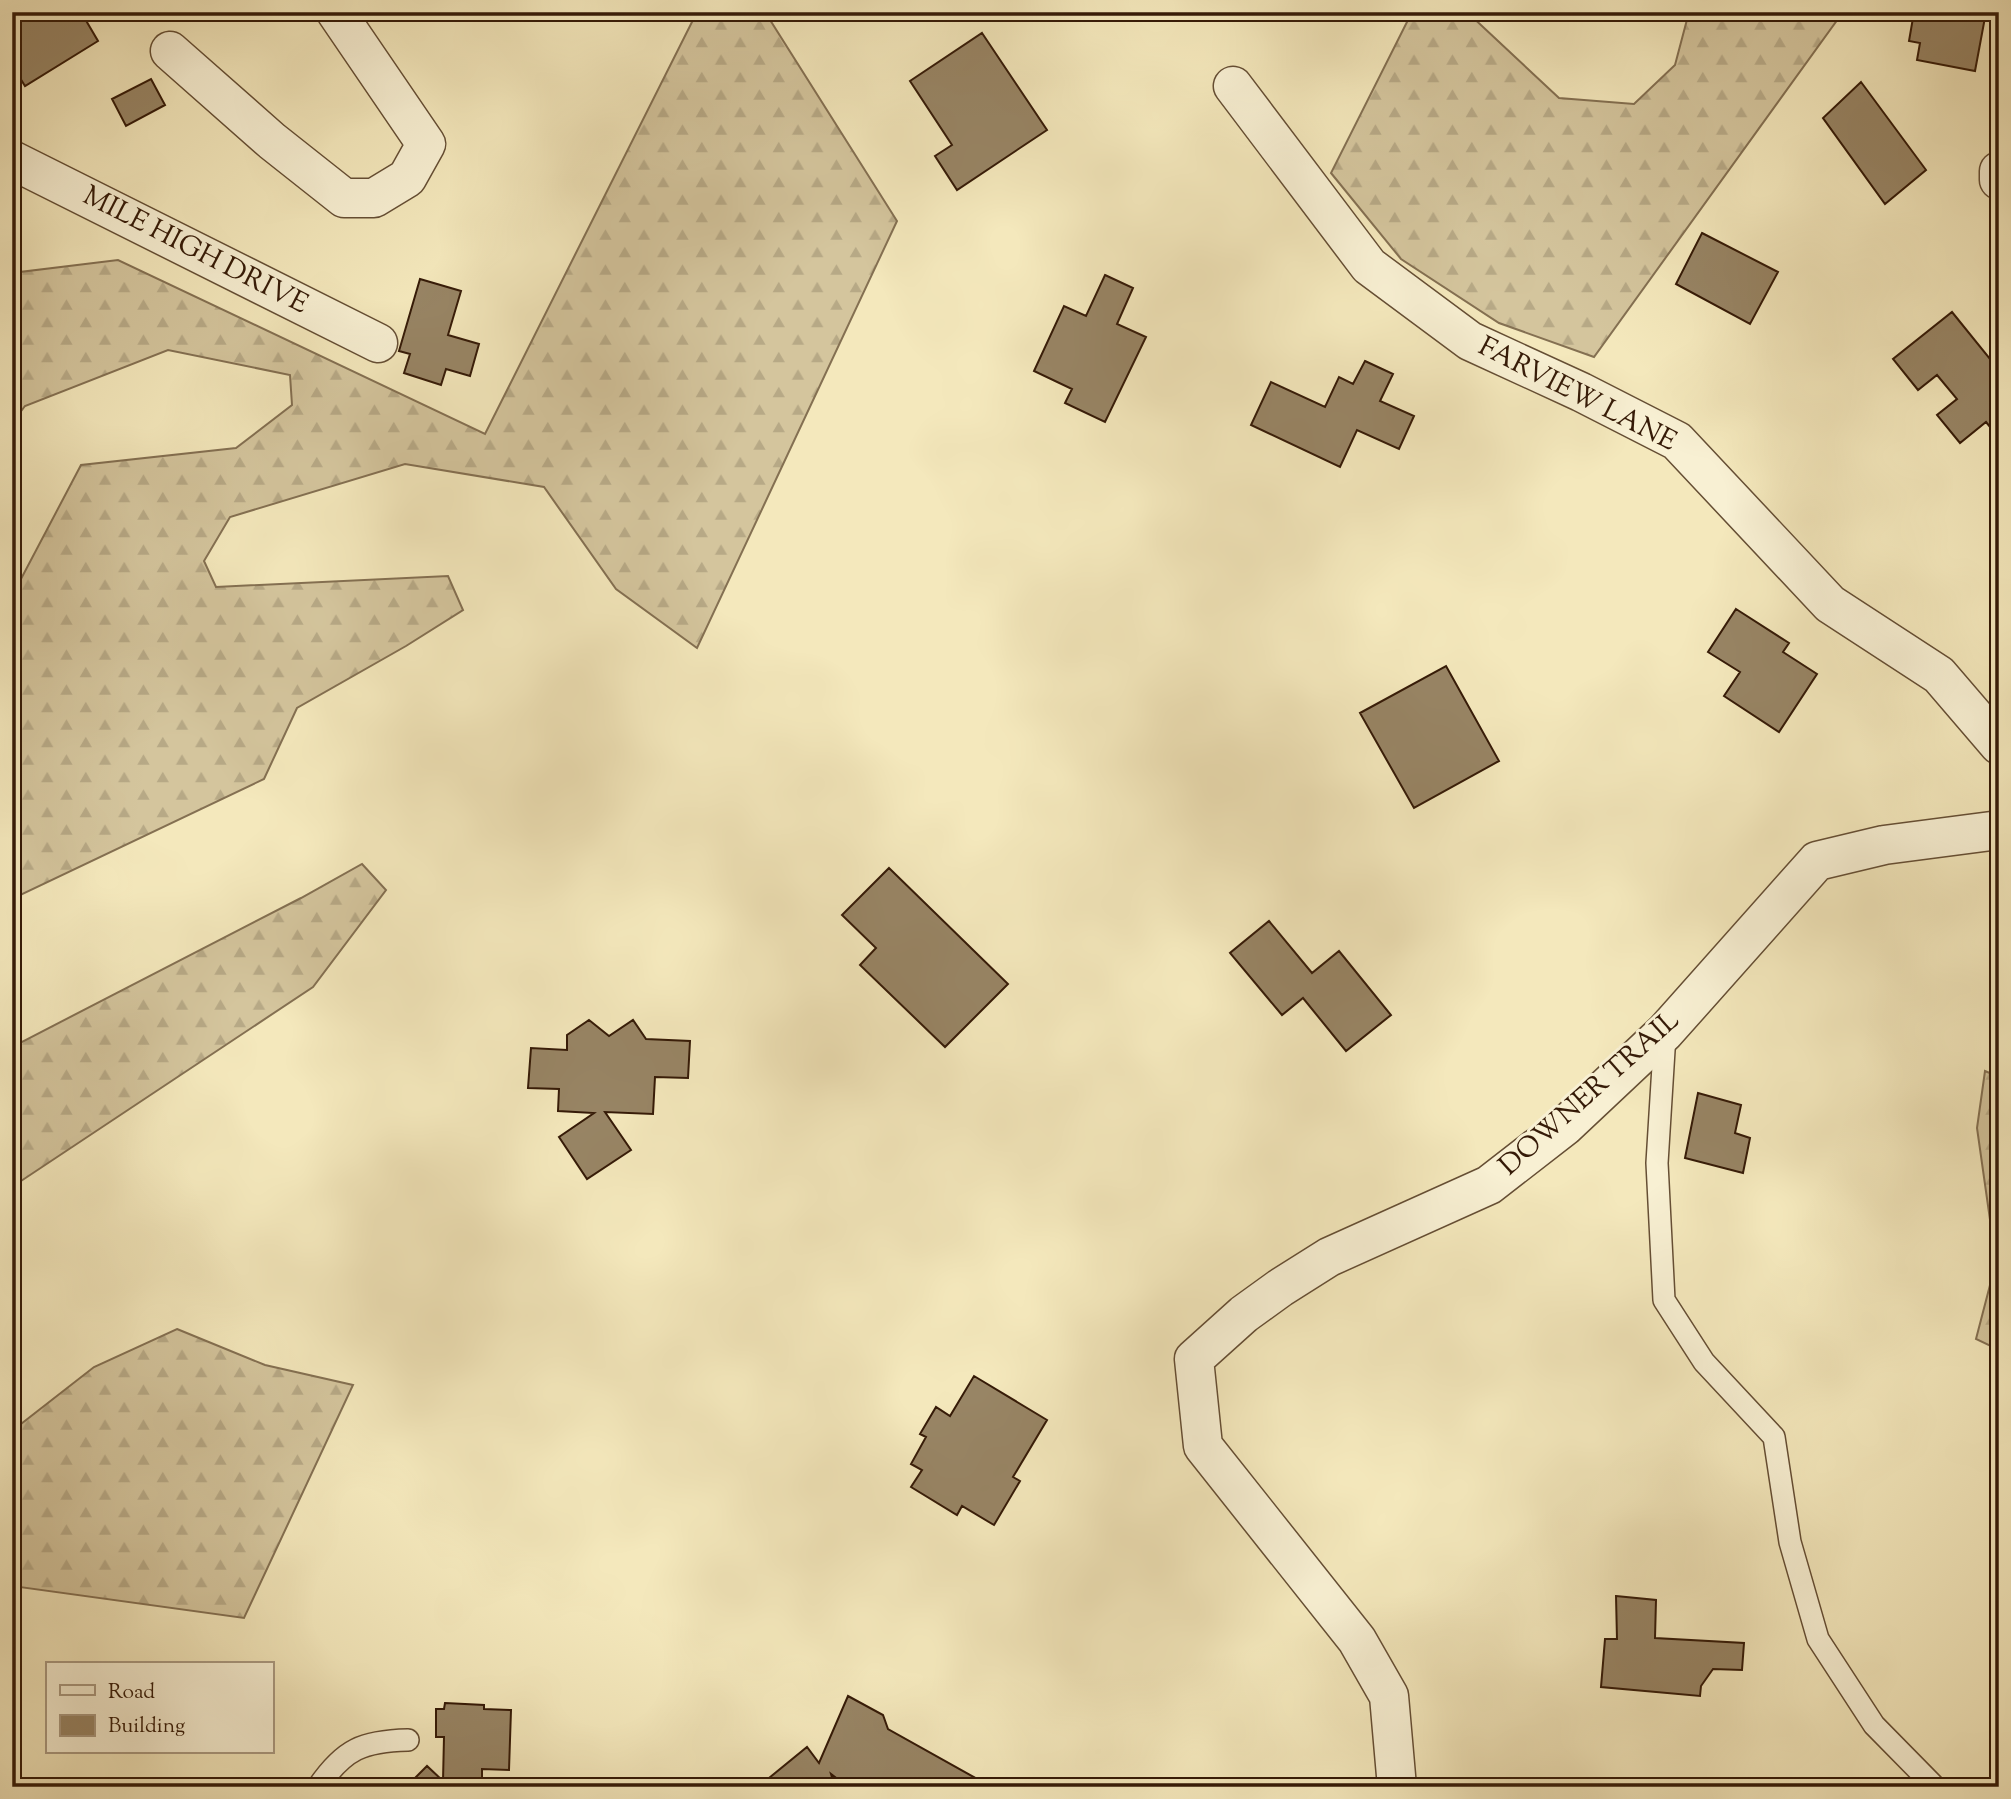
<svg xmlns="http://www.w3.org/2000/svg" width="2011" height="1799" font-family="'Sorts Mill Goudy',serif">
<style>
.forest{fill:url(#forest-firs);stroke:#847052;stroke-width:2}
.building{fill:#988565;stroke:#351a07;stroke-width:2}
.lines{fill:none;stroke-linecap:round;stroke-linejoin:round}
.lane-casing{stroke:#654e34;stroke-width:24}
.street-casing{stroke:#654e34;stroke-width:41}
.lane{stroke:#f8f0d3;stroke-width:21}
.street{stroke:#f8f0d3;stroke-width:38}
.labels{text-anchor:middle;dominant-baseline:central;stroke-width:6;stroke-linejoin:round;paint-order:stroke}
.street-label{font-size:28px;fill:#351a07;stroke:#f8f0d3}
</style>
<defs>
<pattern id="forest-firs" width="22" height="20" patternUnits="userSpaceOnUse" patternTransform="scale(1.75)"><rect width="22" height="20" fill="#d4c59d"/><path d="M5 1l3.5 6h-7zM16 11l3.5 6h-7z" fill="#b7a986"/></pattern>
</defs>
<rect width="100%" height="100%" fill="#f4e8bc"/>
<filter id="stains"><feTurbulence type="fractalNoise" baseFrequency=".00286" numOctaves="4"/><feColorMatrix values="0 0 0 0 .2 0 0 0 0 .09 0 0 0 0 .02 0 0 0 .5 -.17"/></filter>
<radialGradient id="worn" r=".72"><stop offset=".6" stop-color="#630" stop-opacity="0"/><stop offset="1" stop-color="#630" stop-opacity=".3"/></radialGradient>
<path class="forest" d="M697 12H765L897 221 697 648 616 589 544 487 405 464 230 517 204 561 216 587 448 576 463 610 406 646 297 708 264 779 12 899V596L81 465 236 448 292 405 290 375 168 350 25 406 12 423V273L118 260 485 434Z
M1412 12H1467L1559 98 1634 104 1675 65 1689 12H1843L1594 357 1499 323 1401 259 1331 173Z
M362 864 386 890 313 987 12 1187V1047L301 898Z
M1985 1071 1999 1077V1350L1976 1339 1996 1262 1977 1128Z
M177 1329 265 1365 353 1385 244 1618 12 1586V1431L94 1367Z"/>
<path class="building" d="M12 12H81L98 41 25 86 12 65Z
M1914 12H1986L1975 71 1917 60 1920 43 1909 41Z
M982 33 1047 130 957 190 935 156 952 145 910 81Z
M151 79 165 105 126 126 112 99Z
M1861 82 1926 170 1885 204 1823 118Z
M1702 233 1778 272 1750 324 1676 284Z
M1105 275 1133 288 1117 324 1146 337 1105 422 1065 403 1072 389 1034 371 1064 306 1086 316Z
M420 279 461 291 448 335 479 344 470 376 446 369 441 385 404 373 410 354 399 351Z
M1952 312 1999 370V438L1986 422 1960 443 1937 415 1957 399 1937 375 1918 390 1893 359Z
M1365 361 1393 374 1380 401 1414 416 1399 449 1357 430 1340 467 1251 425 1271 382 1325 407 1339 377 1353 384Z
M1736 609 1789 643 1783 652 1817 674 1779 732 1724 696 1740 672 1708 652Z
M1446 666 1499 761 1414 808 1360 713Z
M889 868 1008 984 945 1047 860 965 876 948 842 915Z
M1269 921 1312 973 1339 951 1391 1015 1346 1051 1303 998 1282 1015 1230 953Z
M589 1020 609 1036 633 1020 646 1039 690 1041 688 1078 655 1077 653 1114 605 1112 631 1150 587 1179 559 1137 594 1113 558 1111 559 1089 528 1088 531 1048 567 1050V1035Z
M1698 1093 1741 1105 1735 1133 1750 1138 1743 1173 1685 1158Z
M974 1376 1047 1420 1013 1477 1020 1481 994 1525 962 1506 957 1515 911 1487 922 1470 911 1464 926 1437 920 1434 936 1407 950 1416Z
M1616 1596 1656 1600 1655 1638 1744 1643 1742 1670 1713 1669 1701 1686 1700 1696 1601 1687 1605 1639H1617Z
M848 1696 883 1715 888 1729 979 1780 976 1787H870L867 1784 865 1787H848L831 1774 835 1787H758L807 1747 819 1763Z
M445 1703 484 1705V1709L511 1710 509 1770 482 1769V1787H420L413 1780 427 1766 443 1781 444 1737H436V1709H444Z"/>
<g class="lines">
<defs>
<path id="lane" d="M1665 1034 1657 1163 1664 1300 1704 1362 1774 1437 1790 1542 1818 1639 1874 1725 1935 1787
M318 1787C344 1749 363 1741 408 1740"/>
<path id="street" d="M170 51 272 141 344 198H374L407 178 426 144 336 12
M1233 86 1369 266 1470 341 1581 392 1677 441 1830 604 1939 675 1999 745
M12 160 378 343
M1999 171V180
M1397 1787 1389 1696 1357 1640 1203 1446 1194 1359 1244 1314 1280 1288 1329 1257 1489 1185 1565 1126 1665 1032 1817 861 1884 845 1999 830"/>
</defs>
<use href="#lane" class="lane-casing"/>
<use href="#street" class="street-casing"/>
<use href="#lane" class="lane"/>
<use href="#street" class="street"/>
</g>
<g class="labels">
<g class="street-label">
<text transform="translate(195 251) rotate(27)">MILE HIGH DRIVE</text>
<text transform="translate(1577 395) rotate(27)">FARVIEW LANE</text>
<text transform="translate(1590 1094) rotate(-42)">DOWNER TRAIL</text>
</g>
</g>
<rect width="2011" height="1799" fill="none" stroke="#f4e8bc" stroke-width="42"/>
<rect x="14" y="14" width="1983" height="1771" fill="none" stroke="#351a07" stroke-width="3.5"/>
<rect x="21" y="21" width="1969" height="1757" fill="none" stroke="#351a07" stroke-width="2"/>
<rect x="46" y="1662" width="228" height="91" fill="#f8f0d3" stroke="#aa9a81" stroke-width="2"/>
<rect x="60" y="1685" width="35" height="10" fill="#f8f0d3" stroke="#aa9a81" stroke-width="2"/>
<text x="108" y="1698" font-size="21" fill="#351a07">Road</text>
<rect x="60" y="1715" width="35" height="21" fill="#988565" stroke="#aa9a81" stroke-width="2"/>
<text x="108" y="1732" font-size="21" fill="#351a07">Building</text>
<rect width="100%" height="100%" filter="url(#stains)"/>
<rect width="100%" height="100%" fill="url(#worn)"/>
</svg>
